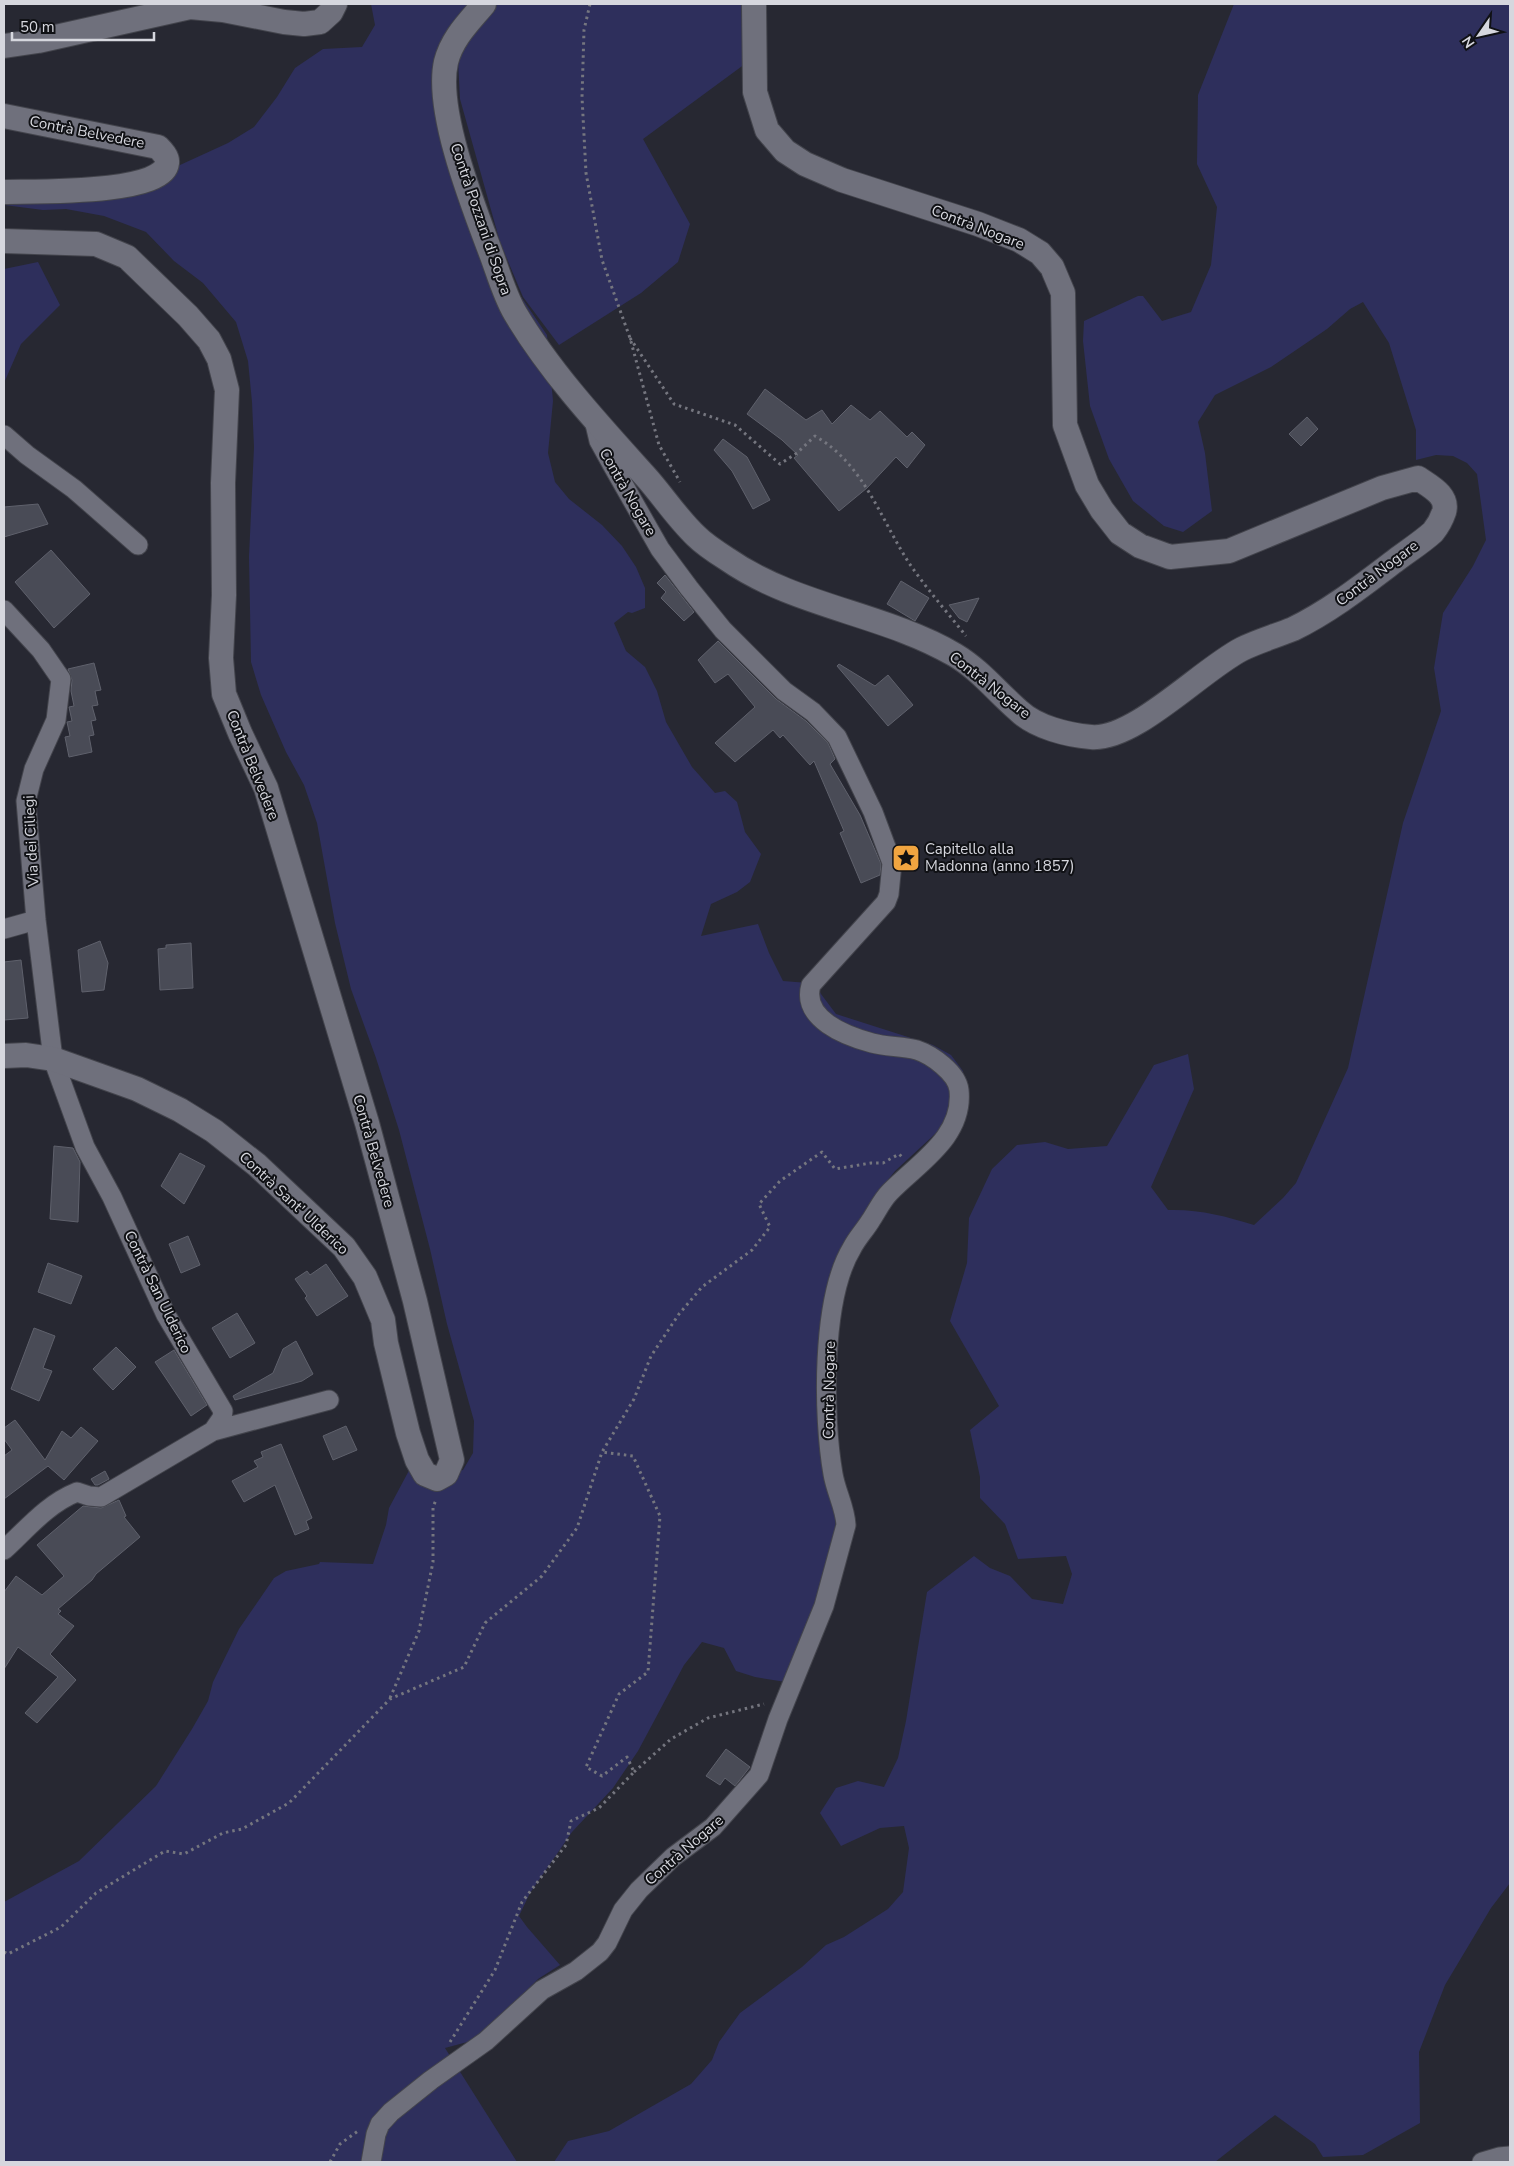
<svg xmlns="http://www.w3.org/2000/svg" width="1514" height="2166" font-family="'Nunito Sans',sans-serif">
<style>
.green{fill:#2e2f5c}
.building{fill:#494b56;stroke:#5f616c}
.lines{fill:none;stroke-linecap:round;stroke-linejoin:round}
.minor-casing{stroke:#43444c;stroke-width:21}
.tertiary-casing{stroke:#43444c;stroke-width:26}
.path{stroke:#75767f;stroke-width:3;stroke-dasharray:2.5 4;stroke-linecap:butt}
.minor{stroke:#6f707c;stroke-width:19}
.tertiary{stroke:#6f707c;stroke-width:24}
.labels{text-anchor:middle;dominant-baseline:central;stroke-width:4;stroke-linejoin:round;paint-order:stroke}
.street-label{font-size:15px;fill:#d6d7de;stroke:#101115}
.poi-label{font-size:15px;fill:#d6d7de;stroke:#101115;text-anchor:start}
</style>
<rect width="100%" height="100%" fill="#272832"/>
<path class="green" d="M371 4H471L450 75 457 119 479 198 509 279 547 335 553 401 548 453 555 482 569 499 602 525 622 546 636 567 645 588V608L632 613 628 612 614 623 626 651 645 667 657 691 666 722 692 767 715 793 725 791 737 802 745 832 761 854 750 882 737 892 711 904 701 936 758 924 769 953 783 981 808 983 818 988 821 994 836 1014 933 1045 951 1055 963 1071 964 1081 949 1121 895 1171 869 1204 856 1231 823 1331 836 1531 819 1610 792 1683 755 1677 736 1671 724 1648 702 1642 684 1665 638 1751 613 1788 572 1832 530 1893 519 1916 527 1927 560 1965 538 1979 506 2013 471 2041 445 2048 517 2162H4V1902L79 1861 156 1786 192 1729 208 1701 213 1682 239 1629 274 1578 286 1571 319 1564 320 1562 373 1564 386 1525 389 1508 413 1463 442 1474 463 1470 473 1453 474 1421 447 1324 430 1249 399 1130 376 1058 351 989 335 923 317 823 304 785 286 752 261 695 251 662 249 557 254 447 252 402 248 361 236 322 203 283 174 261 146 232 104 216 66 209 43 210 4 205V190L165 174 180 165 228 143 254 127 277 97 295 68 323 49 362 47 375 25Z
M495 4H749V61L643 139 690 224 678 262 641 293 559 345 523 297 500 242 460 99 458 61 467 37Z
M1234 4H1510V1883L1491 1908 1445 1985 1419 2052 1420 2123 1363 2155 1323 2157 1315 2144 1275 2115 1215 2162H554L568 2141 609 2131 691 2084 712 2060 719 2042 740 2013 802 1967 826 1945 844 1937 888 1909 903 1892 909 1848 904 1826 880 1828 841 1846 820 1813 836 1788 858 1781 884 1787 898 1758 906 1721 927 1592 974 1556 990 1568 1010 1576 1032 1599 1063 1604 1072 1574 1066 1556 1018 1559 1005 1524 980 1498V1477L970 1430 999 1406 950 1321 967 1263 969 1218 992 1169 1017 1145 1045 1142 1068 1149 1107 1146 1154 1065 1188 1054 1194 1089 1151 1187 1168 1210C1199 1209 1225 1216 1254 1225L1283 1198 1296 1183 1348 1068 1403 823 1441 711 1434 668 1443 613 1473 566 1486 540 1477 474 1467 463 1453 456 1436 455 1416 460V430L1389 343 1363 302 1350 309 1327 329 1271 367 1215 395 1198 422 1205 453 1212 511 1183 532 1164 526 1133 501 1109 459 1090 406 1083 341 1084 321 1138 296H1143L1162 321 1191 312 1211 265 1217 207 1197 164 1198 95Z
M38 262 60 305 21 344 4 383V269Z"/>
<path class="building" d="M765 389 806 420 822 410 832 424 851 405 870 420 880 411 907 437 912 432 925 445 907 468 896 457 867 488 839 511 794 458 798 455 782 440 747 414Z
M1307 417 1318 429 1301 446 1289 434Z
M723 439 747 457 770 500 753 509 732 471 714 450Z
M38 504 48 524 4 537V507Z
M51 550 90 594 54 628 15 582Z
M665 575 694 612 684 621 661 598 666 592 657 583Z
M901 581 929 598 915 621 887 604Z
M979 598 967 622 959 618 949 605Z
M718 641 776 699 806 721 828 743 835 759 830 764 860 815 881 864 880 875 861 883 840 833 844 831 814 761 810 765 783 735 780 738 773 730 735 762 715 743 755 707 728 674 715 683 698 660Z
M94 663 101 690 95 691 98 705 92 706 96 720 91 721 94 735 89 736 92 752 69 757 65 737 70 736 67 722 72 721 69 707 74 706 71 691 72 680 68 669Z
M839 664 875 686 888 675 913 705 888 726 837 666Z
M100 941 108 963 104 990 82 992 78 950Z
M191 943 193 988 160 990 158 949 166 948V945Z
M21 960 28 1018 4 1020V962Z
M54 1146 73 1148 80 1162 78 1222 50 1219Z
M180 1153 205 1166 184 1204 161 1186Z
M188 1236 200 1265 181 1273 169 1244Z
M48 1263 82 1276 71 1304 38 1292Z
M326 1264 348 1296 317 1316 305 1298 307 1296 295 1279 307 1271 310 1275Z
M237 1313 255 1343 230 1358 212 1328Z
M34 1328 55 1336 43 1368 52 1371 39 1401 11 1389Z
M296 1341 313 1374 302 1381 235 1400 233 1396 273 1373 283 1349Z
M116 1347 136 1367 113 1390 93 1369Z
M174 1350 207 1405 191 1416 155 1362Z
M15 1420 45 1460 62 1431 71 1438 81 1427 98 1441 64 1480 48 1466 4 1499V1456L12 1450 4 1439V1428Z
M346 1426 357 1450 333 1460 323 1436Z
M281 1444 312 1518 306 1521 309 1529 295 1535 275 1485 244 1502 232 1481 258 1467 254 1461 263 1457 261 1452Z
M105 1471 109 1479 98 1485H95L91 1479Z
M119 1500 126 1516 124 1517 140 1537 96 1574 92 1580 58 1609 61 1611 58 1614 74 1626 50 1654 76 1680 37 1723 25 1713 58 1677 18 1647 4 1669V1592L16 1576 42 1595 64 1576 37 1545 83 1506 101 1508Z
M726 1749 750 1767 735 1786 725 1778 720 1785 706 1776Z"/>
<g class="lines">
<defs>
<path id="minor" d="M4 435 27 455 74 489 138 545
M4 610 41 650 61 679 56 720 34 769 26 801 36 920 53 1059 85 1147 112 1197 166 1315 223 1411 222 1418 213 1431 101 1497 89 1496 77 1492C47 1504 27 1529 4 1550
M4 929 36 920
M213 1431 329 1400
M371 2162 376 2134 380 2124 391 2112 431 2080 486 2041 542 1990 576 1971 600 1952 607 1943 623 1910 639 1890 673 1857 713 1827 759 1775 778 1719 824 1606 846 1525C845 1507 836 1492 833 1474 823 1417 821 1299 852 1248 857 1238 865 1230 871 1220 877 1211 882 1200 890 1192 918 1163 964 1137 959 1090 957 1073 932 1055 917 1050 902 1046 886 1047 872 1043 846 1036 801 1019 811 985L886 902 889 894 892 863 873 812 837 737 813 712 784 691 723 630 689 588 660 549 614 468 599 441 594 420
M1482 2162 1499 2157 1510 2156"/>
<path id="tertiary" d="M484 4C469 22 452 38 446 62 435 111 474 208 492 256 499 275 505 296 515 313 550 372 600 426 646 477 663 496 677 518 696 536 705 545 716 552 727 559 796 607 883 613 955 655 980 670 997 692 1019 711 1036 727 1067 735 1091 737 1134 741 1201 670 1242 649 1258 641 1276 636 1293 629 1330 611 1363 585 1396 560 1408 551 1422 542 1433 532 1437 527 1442 518 1444 512 1449 495 1429 486 1418 478L1382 488 1229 551 1170 557 1140 546 1120 533 1102 510 1087 485 1065 425 1063 293 1052 267 1040 253 1019 240 978 224 842 180 805 164 785 151 767 130 755 92 754 4
M4 46 38 41 190 7 223 10 284 22 304 24 320 22 331 12 335 4
M4 116 158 147C162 151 168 157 167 163 164 195 30 191 4 192
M4 241 96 244 127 257 188 316 209 340 219 359 227 390 223 483 224 595 221 658 224 694 240 733 266 788 367 1123 415 1301 452 1460 446 1474 437 1479 425 1474 417 1460 408 1433 386 1343 383 1320 365 1277 344 1247 257 1165 214 1131 180 1110 137 1089 53 1059 26 1055 4 1056"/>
</defs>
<use href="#minor" class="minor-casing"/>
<use href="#tertiary" class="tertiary-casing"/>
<path class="path" d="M590 4 584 30 582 97 586 173 602 260 630 338 659 445 680 482
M630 338 674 404 735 425 780 464 797 453 815 436C864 464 880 518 909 563 926 588 947 612 966 636
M390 1698 419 1631 433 1562V1507L436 1500
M634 1772 671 1739 708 1718 764 1704
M4 1952 8 1954 61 1927 96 1893 165 1851 184 1854 223 1833 242 1829 289 1803 390 1699 464 1667 485 1623 542 1576 577 1528 602 1452 634 1399 651 1356 679 1314 702 1287 752 1250 770 1227 759 1204 780 1181 822 1152 835 1169 871 1163H883L899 1154 902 1157
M450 2042 495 1970 522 1902 566 1845 571 1821 599 1808 634 1772 627 1757 602 1776 586 1767 619 1694 648 1672 660 1516 633 1456 602 1452
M330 2162 340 2144 358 2131"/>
<use href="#minor" class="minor"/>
<use href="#tertiary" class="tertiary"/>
</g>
<defs>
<symbol id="sight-square" viewBox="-11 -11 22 22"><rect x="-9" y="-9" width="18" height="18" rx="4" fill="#f1a540" stroke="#101115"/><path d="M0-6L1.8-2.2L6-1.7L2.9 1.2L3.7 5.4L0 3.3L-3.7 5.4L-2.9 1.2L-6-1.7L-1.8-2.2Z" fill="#111"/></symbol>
</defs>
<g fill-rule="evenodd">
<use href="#sight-square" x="890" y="842" width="32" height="32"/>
</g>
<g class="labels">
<g class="street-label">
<text transform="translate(87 132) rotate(11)">Contrà Belvedere</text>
<text transform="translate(481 219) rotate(71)">Contrà Pozzani di Sopra</text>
<text transform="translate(978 227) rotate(21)">Contrà Nogare</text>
<text transform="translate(628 492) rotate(60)">Contrà Nogare</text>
<text transform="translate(1377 573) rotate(-37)">Contrà Nogare</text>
<text transform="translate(990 685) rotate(38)">Contrà Nogare</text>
<text transform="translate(253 765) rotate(68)">Contrà Belvedere</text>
<text transform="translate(31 841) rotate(-93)">Via dei Ciliegi</text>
<text transform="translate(374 1151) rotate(74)">Contrà Belvedere</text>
<text transform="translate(294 1203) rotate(43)">Contrà Sant' Ulderico</text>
<text transform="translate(158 1292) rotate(64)">Contrà San Ulderico</text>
<text transform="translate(829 1390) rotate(-89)">Contrà Nogare</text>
<text transform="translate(684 1850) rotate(-41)">Contrà Nogare</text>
</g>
<g class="poi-label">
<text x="925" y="849">Capitello alla<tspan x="925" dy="17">Madonna (anno 1857)</tspan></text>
</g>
</g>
<rect width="1514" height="2166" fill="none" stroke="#d6d7de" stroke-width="10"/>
<g transform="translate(1479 35) rotate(236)" stroke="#101115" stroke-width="4" paint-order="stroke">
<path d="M0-4L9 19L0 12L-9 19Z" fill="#d6d7de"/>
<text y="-8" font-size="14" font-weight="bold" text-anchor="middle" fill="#d6d7de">N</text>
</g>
<path d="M12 32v8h142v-8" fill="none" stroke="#d6d7de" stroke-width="2.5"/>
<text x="20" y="32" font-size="15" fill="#d6d7de" stroke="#101115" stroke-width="4" paint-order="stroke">50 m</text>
</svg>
